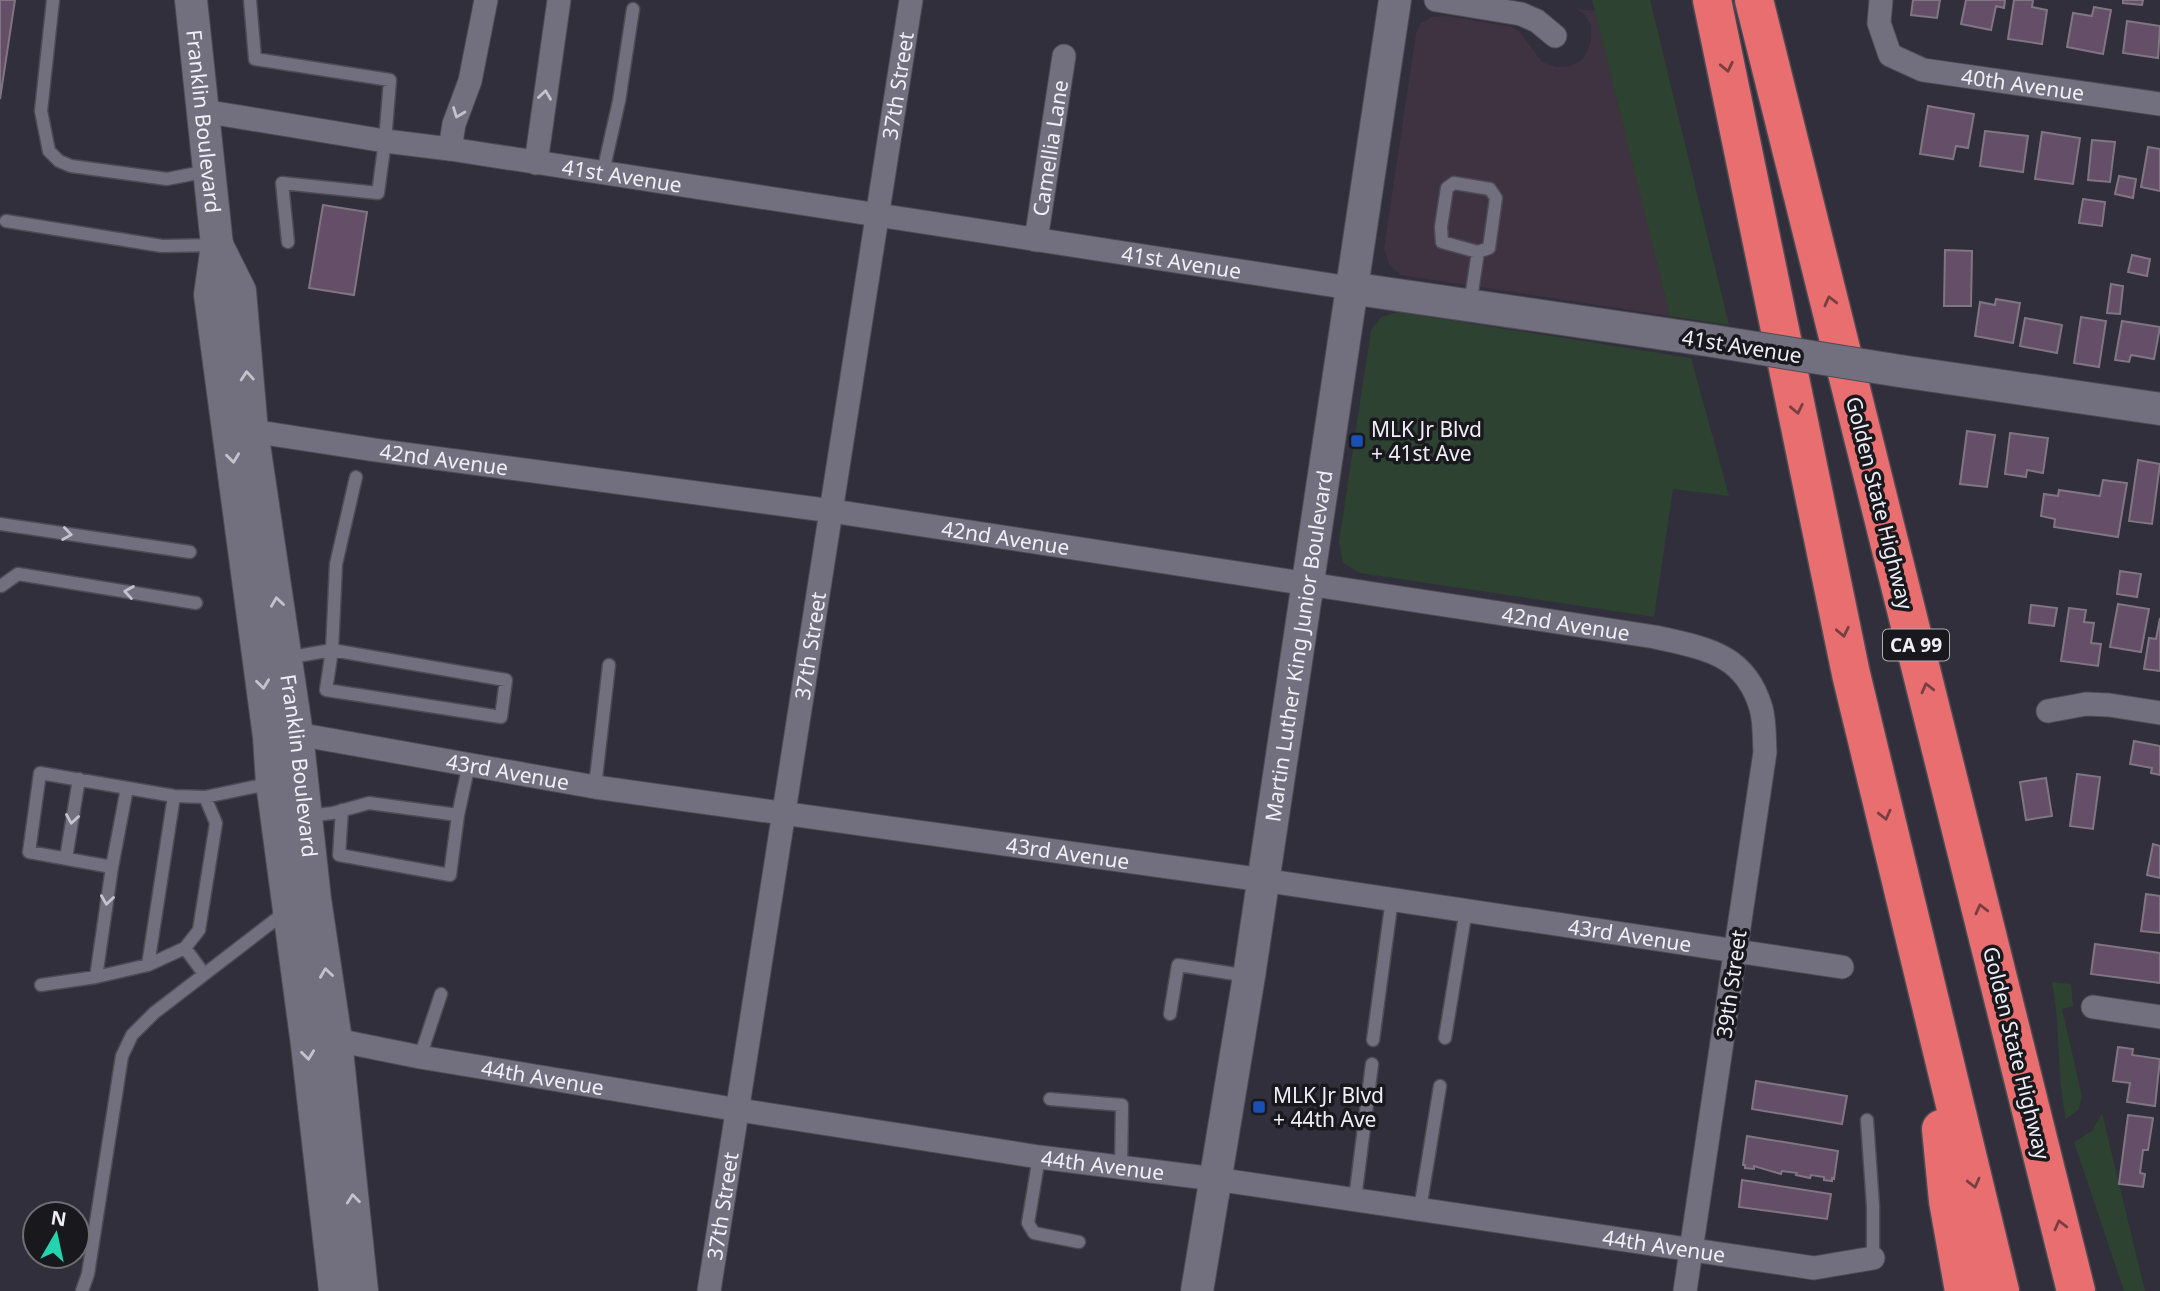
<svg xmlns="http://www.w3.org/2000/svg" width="2160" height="1291" font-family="'Noto Sans',sans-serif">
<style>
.commercial{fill:#3f3342}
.green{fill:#2d4231}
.building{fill:#644e68;stroke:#807682;stroke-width:2}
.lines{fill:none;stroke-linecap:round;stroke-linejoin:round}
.lane-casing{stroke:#4d4b55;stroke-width:15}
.street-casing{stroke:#4d4b55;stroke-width:25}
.secondary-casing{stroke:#4d4b55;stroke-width:34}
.highway-casing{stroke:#4d4b55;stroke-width:41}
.lane{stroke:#72707e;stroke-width:12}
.street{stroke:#72707e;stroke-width:23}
.secondary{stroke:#72707e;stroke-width:32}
.highway{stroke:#e96e70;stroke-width:38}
.secondary-bridge-casing{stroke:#4d4b55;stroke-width:34;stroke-linecap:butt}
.secondary-bridge{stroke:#72707e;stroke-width:32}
.oneway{stroke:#773f42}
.oneway2{stroke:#c4c3cd}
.transit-dot{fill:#1a4fb4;stroke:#19181d;stroke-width:2.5}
.labels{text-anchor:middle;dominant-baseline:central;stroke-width:7;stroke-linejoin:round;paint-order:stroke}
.shield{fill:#19181d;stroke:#b0aeb6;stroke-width:2}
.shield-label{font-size:19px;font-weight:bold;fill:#f0eff7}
.street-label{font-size:21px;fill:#f0eff7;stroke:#19181d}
.poi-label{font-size:21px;fill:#f0eff7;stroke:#19181d;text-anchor:start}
</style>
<rect width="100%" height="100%" fill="#312f3b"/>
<path class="commercial" d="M1577 9 1595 11 1670 316 1401 275 1389 264 1384 248 1416 34 1421 23 1432 17 1446 16 1511 27 1519 31 1542 62 1556 67 1570 66 1582 60 1587 52 1591 40V26L1586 16Z"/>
<path class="green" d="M1592 0H1650L1729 325 1670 316Z
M1397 312 1691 358 1729 496 1673 489 1654 617 1360 573 1343 563 1339 542 1371 330 1381 317Z
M2052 982 2071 984 2073 1006 2062 1009 2082 1096 2079 1109 2066 1119C2056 1074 2061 1027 2052 982Z
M2102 1113 2145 1291H2124L2074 1142 2092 1131Z"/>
<path class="building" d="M0 0H15L0 99Z
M1913 0H1940L1937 18 1911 15Z
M1966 0H2005L2004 8 1996 6 1991 30 1961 24Z
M2014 0H2033L2032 7 2047 10 2042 44 2008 39Z
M2123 0H2143L2142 5 2123 3Z
M2094 7 2111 10 2103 54 2067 47 2073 13 2092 16Z
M2127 21 2160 26 2158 58 2123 53Z
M1928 106 1974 114 1968 148 1956 146 1953 159 1920 154Z
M1985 131 2028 136 2023 172 1980 166Z
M2042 132 2080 138 2073 184 2035 179Z
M2092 140 2115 142 2110 182 2088 180Z
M2148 147 2160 149V191L2141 187Z
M2119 176 2136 179 2133 198 2115 194Z
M2083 199 2105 202 2102 226 2079 223Z
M323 205 367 212 354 295 309 288Z
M1945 250 1972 251 1971 306H1944Z
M2132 255 2150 259 2147 276 2128 272Z
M2111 284 2123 286 2120 314 2107 313Z
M1996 299 2020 303 2013 343 1975 336 1980 302 1995 305Z
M2081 317 2106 321 2099 367 2074 363Z
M2025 318 2062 325 2057 353 2020 346Z
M2122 321 2160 327 2154 359 2131 355 2129 362 2115 360Z
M1967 431 1995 435 1987 487 1960 484Z
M2010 433 2048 438 2043 473 2027 470 2026 477 2005 474Z
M2138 460 2160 464 2152 524 2129 521Z
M2103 480 2127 483 2118 537 2054 527 2055 519 2041 516 2044 494 2058 496 2059 490 2100 496Z
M2120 571 2141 574 2137 597 2117 594Z
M2118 604 2149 609 2141 652 2110 647Z
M2031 605 2057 608 2054 626 2029 623Z
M2069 608 2086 610 2084 622 2094 623 2091 643 2101 644 2098 666 2061 661Z
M2160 618V671L2144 669 2149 638 2156 639Z
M2134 741 2160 746V775L2151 773 2152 768 2130 764Z
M2077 774 2100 777 2093 829 2070 826Z
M2046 778 2052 816 2026 820 2020 782Z
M2153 844 2160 846V878L2147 875Z
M2146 894 2160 896V933L2141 931Z
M2095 944 2160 953V983L2091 974Z
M2118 1047 2133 1049 2132 1055 2160 1059 2155 1106 2127 1102 2130 1083 2113 1081Z
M1756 1081 1847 1096 1842 1124 1752 1109Z
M2128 1115 2153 1118 2148 1150H2143L2140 1173 2145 1174 2143 1187 2119 1184Z
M1747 1136 1838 1151 1834 1179 1832 1178V1181L1824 1180V1177L1811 1175 1810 1178 1796 1175 1797 1173 1782 1171 1781 1174 1754 1166V1169L1745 1168V1165H1743Z
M1742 1180 1831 1194 1827 1219 1739 1207Z"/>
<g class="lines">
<defs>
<path id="lane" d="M53 0 41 111 49 151 59 161 71 166 167 179 208 171
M250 0 255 59 390 80 385 141 378 193 282 183 288 242
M603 172 619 101 633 9
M6 221 162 246 217 245
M1470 305 1478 252 1442 242 1441 227 1447 188 1454 183 1490 189 1496 198 1489 248 1478 252
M0 524 190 552
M1 586 18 574 196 603
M332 650 506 680 501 717 326 690Z
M286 658 332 650 336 564 356 477
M595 787 609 665
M342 810 339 855 450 875 458 815
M307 816 333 813 369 803 458 815 469 764
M66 858 79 779
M112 867 127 788
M185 948 204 974
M148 965 174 796
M96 977 112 867 29 852 40 773 174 796 205 797 272 783
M41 985 96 977 148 965 185 948 199 930 216 823 205 797
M1170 1014 1178 965 1248 976
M1445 1038 1466 910
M1373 1040 1392 899
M420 1057 441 994
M1050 1099 1122 1105 1121 1167
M1867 1120 1873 1206V1258
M1039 1157 1028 1223 1034 1233 1079 1242
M1355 1199 1372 1064
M1420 1209 1440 1086
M82 1291 88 1274 122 1056 132 1035 154 1013 288 910"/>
<g id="street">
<path d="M1436 0 1521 14 1537 21 1555 36"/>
<path id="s1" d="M1881 0 1879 23 1890 55 1923 70 2160 104"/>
<path id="s2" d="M203 111 385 141 450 149 1350 288"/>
<path d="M450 149 454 124 470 81 486 0"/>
<path d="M536 163 559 0"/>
<path id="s3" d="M1036 240 1064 56"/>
<path id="s4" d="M252 431 375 450 832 511 1655 637C1704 648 1745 653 1761 708 1765 722 1764 738 1765 752L1685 1291"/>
<path d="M2048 711 2086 704 2109 705 2160 713"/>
<path id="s5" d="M297 734 595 787 1263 880 1842 967"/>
<path d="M2093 1007 2160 1017"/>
<path id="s6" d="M336 1040 420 1057 739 1110 1039 1157 1215 1179 1814 1268 1873 1258"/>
<path id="s7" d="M709 1291 911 0"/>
</g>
<g id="secondary">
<path id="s8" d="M191 0 217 245 210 295 269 737 272 783 307 1045 335 1291"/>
<path id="s9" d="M217 245 240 291 252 431 297 734 315 899 336 1040 362 1291"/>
<path d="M1350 288 1713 341"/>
<path d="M1900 371 2160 409"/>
<path id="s10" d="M1197 1291 1249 976 1395 0"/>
</g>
<path id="highway" d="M1712 0 1851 674 2000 1291
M1754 0 2076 1291
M1941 1129 1948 1201 1964 1291"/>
</defs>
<use href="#lane" class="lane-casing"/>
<use href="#street" class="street-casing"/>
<use href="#secondary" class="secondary-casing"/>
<use href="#highway" class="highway-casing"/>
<use href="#lane" class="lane"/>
<use href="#street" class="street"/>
<use href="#secondary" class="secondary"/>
<use href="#highway" class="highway"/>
<defs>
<path id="secondary-bridge" d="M1713 341 1900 371"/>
</defs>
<use href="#secondary-bridge" class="secondary-bridge-casing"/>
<use href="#secondary-bridge" class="secondary-bridge"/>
</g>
<defs><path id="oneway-chevron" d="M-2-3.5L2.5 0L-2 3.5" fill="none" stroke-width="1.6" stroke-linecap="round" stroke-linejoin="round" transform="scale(1.75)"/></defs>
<g class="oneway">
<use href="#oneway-chevron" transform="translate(1727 67) rotate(78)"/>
<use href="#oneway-chevron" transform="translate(1830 301) rotate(-104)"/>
<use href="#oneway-chevron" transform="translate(1797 409) rotate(78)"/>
<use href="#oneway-chevron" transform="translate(1843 632) rotate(78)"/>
<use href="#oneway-chevron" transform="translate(1927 688) rotate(-104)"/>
<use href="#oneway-chevron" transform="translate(1885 815) rotate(76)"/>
<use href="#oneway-chevron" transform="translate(1981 909) rotate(-104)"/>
<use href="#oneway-chevron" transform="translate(1974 1183) rotate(76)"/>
<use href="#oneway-chevron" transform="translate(2060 1225) rotate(-104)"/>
</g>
<g class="oneway2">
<use href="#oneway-chevron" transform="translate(545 95) rotate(-82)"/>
<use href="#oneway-chevron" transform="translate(458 113) rotate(111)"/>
<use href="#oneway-chevron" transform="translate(247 376) rotate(-94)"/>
<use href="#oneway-chevron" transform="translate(233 458) rotate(83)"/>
<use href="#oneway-chevron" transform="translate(67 534) rotate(8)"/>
<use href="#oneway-chevron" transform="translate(129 592) rotate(-171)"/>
<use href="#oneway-chevron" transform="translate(277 602) rotate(-98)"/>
<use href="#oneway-chevron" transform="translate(263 684) rotate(83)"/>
<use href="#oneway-chevron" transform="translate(72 819) rotate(99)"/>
<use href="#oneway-chevron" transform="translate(107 900) rotate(98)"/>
<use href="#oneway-chevron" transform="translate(326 973) rotate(-98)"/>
<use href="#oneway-chevron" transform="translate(308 1055) rotate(83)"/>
<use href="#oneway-chevron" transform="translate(353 1199) rotate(-96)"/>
</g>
<g class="transit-dot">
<rect x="1350" y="434" width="14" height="14" rx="3.5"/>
<rect x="1252" y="1100" width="14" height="14" rx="3.5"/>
</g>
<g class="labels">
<rect class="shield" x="1883" y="629.5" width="66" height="31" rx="5"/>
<g class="shield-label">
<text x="1916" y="645">CA 99</text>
</g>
<g class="street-label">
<text stroke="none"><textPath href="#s7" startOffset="1220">37th Street</textPath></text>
<text stroke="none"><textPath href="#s1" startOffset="194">40th Avenue</textPath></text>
<text stroke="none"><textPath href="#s8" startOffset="122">Franklin Boulevard</textPath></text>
<text stroke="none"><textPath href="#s3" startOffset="93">Camellia Lane</textPath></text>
<text stroke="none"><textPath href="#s2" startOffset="424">41st Avenue</textPath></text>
<text stroke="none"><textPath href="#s2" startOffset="990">41st Avenue</textPath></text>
<text transform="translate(1742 346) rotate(9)">41st Avenue</text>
<text stroke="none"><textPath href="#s4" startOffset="194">42nd Avenue</textPath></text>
<text transform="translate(1880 503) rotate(76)">Golden State Highway</text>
<text stroke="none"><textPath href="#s4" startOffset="761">42nd Avenue</textPath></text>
<text stroke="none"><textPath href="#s4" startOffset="1328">42nd Avenue</textPath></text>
<text stroke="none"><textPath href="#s7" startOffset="653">37th Street</textPath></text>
<text stroke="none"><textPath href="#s10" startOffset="653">Martin Luther King Junior Boulevard</textPath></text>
<text stroke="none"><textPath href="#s9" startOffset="530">Franklin Boulevard</textPath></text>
<text stroke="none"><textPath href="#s5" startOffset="214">43rd Avenue</textPath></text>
<text stroke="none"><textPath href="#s5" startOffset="780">43rd Avenue</textPath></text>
<text stroke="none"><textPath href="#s5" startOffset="1348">43rd Avenue</textPath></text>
<text transform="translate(1731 984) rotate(-82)">39th Street</text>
<text transform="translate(2017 1053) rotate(76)">Golden State Highway</text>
<text stroke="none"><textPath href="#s6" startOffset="210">44th Avenue</textPath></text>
<text stroke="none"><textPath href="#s6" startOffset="777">44th Avenue</textPath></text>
<text stroke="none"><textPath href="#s7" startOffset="86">37th Street</textPath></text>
<text stroke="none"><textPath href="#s6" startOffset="1344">44th Avenue</textPath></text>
</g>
<g class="poi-label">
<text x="1371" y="429">MLK Jr Blvd<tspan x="1371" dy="24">+ 41st Ave</tspan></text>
<text x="1273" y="1095">MLK Jr Blvd<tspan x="1273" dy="24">+ 44th Ave</tspan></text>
</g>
</g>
<g transform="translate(56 1235) rotate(9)"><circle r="33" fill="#19181d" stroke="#6f6e74" stroke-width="2"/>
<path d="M0-5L12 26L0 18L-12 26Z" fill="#23d5af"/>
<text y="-10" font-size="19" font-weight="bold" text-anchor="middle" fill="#f0eff7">N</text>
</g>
</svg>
